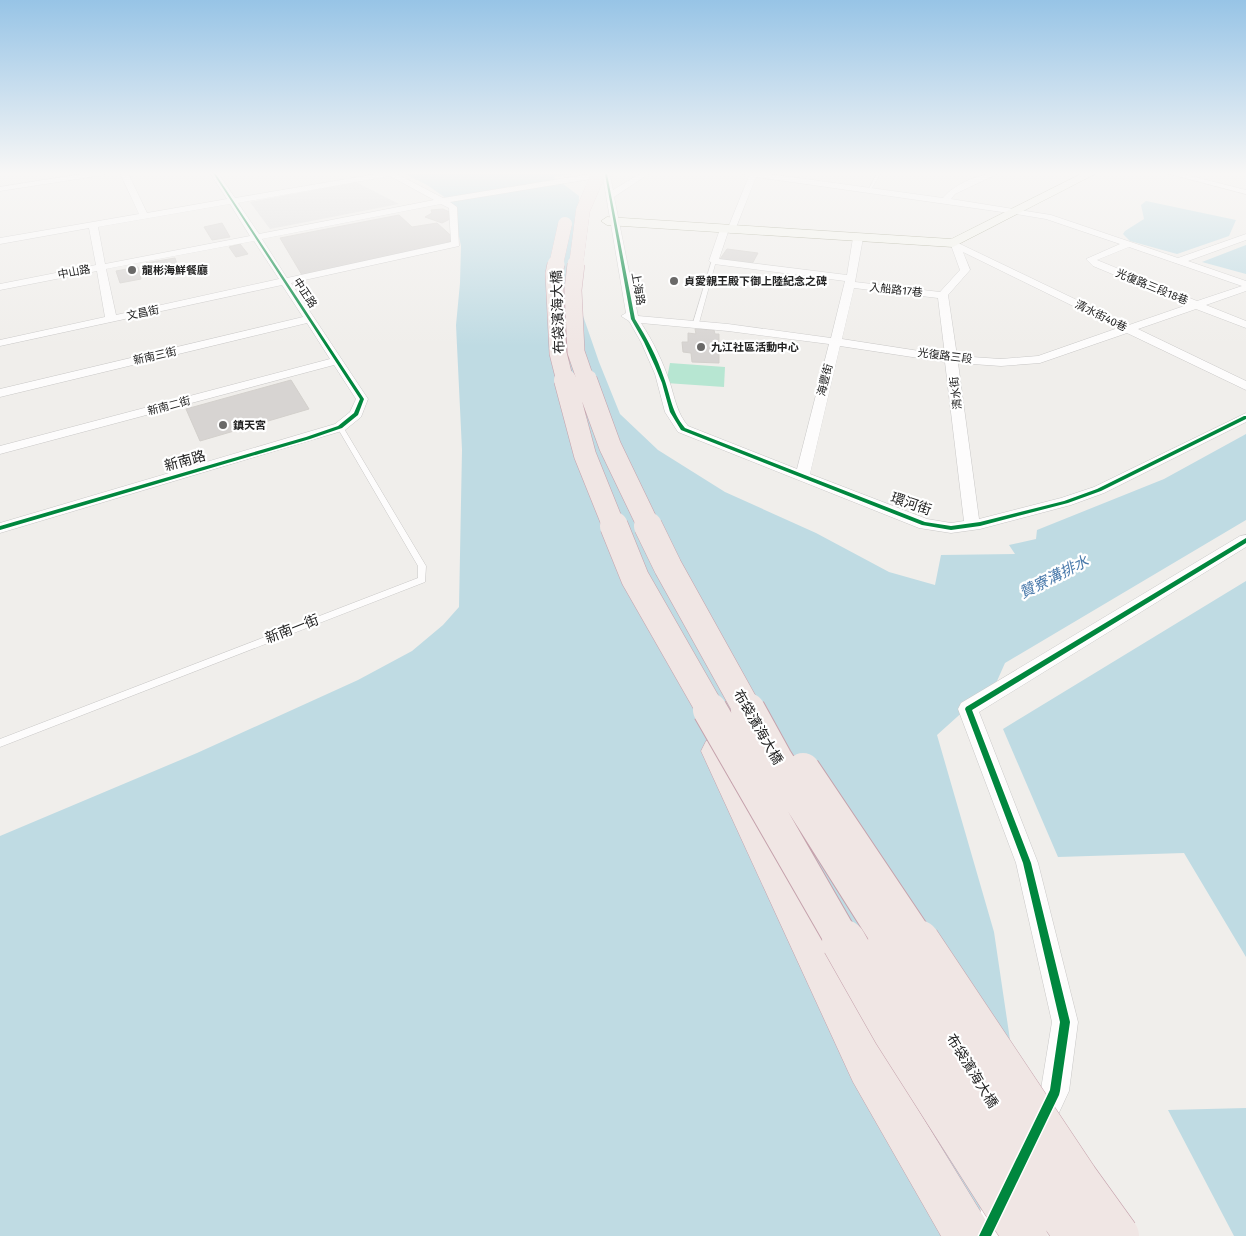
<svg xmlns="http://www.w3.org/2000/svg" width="1246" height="1236" font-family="'Fira Sans','Noto Sans TC',sans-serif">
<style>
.pitch{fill:#b7e6d2}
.parking{fill:#e0dfde}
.water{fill:#bfdbe3}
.building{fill:#d7d4d2;stroke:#d3d0cc}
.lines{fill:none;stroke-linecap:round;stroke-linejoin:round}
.service-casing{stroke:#c9c8c7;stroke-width:1}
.minor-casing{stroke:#c9c8c7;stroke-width:1}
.secondary-casing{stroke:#999a82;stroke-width:1}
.trunk-casing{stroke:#c5a2ac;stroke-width:1}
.service{fill:#fdfcfc;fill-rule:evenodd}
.minor{fill:#fdfcfc;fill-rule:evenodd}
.secondary{fill:#f4f4ed;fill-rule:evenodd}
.trunk{fill:#f0e6e4;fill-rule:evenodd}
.trunk-bridge-far5-casing{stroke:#c5a2ac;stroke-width:14;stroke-linecap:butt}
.trunk-bridge-far4-casing{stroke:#c5a2ac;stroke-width:18;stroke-linecap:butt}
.trunk-bridge-far3-casing{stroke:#c5a2ac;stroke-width:23;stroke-linecap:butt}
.trunk-bridge-far2-casing{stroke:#c5a2ac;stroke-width:29;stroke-linecap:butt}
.trunk-bridge-far1-casing{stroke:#c5a2ac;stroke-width:36;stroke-linecap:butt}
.trunk-bridge-casing{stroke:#c5a2ac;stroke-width:45;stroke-linecap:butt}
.trunk-bridge-far5{stroke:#f0e6e4;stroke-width:14}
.trunk-bridge-far4{stroke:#f0e6e4;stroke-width:17}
.trunk-bridge-far3{stroke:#f0e6e4;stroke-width:22}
.trunk-bridge-far2{stroke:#f0e6e4;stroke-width:28}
.trunk-bridge-far1{stroke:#f0e6e4;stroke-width:34}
.trunk-bridge{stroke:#f0e6e4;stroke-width:44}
.cycleway-casing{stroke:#fff;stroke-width:3}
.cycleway{fill:#00873e;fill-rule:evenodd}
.poi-dot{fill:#6a6968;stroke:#fff;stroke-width:2}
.labels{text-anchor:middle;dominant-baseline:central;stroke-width:4.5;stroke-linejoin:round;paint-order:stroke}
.far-poi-label{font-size:11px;font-weight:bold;fill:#222;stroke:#fff;text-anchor:start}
.far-street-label{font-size:11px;fill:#222;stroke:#fff}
.street-label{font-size:14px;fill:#222;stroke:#fff}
.water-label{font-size:15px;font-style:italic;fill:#4a7aab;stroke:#fff}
</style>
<rect width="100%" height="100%" fill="#f0eeeb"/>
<path class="pitch" d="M670 363 725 367 724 387 666 383Z"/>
<path class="parking" d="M356 182 399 204 270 229 250 202Z"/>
<path class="water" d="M403 173H578L554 177 579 196 578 245 581 310 599 362 620 414 658 450 725 492 816 533 889 572 935 585 941 555 1015 554 1009 545 1036 539 1037 530 1164 479 1246 434V520L1005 663 997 681 937 735 994 932 1021 1114 969 1236H0V836L197 753 358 680 412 651 443 625 459 607 462 450 456 325 460 283 461 246 453 207 443 196 427 185Z
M1146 201 1236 220 1229 236 1177 254 1130 241 1123 234 1125 231 1144 219 1141 205Z
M1246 245V274L1202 262Z
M1246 581V957L1184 853 1058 857 1003 729Z
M1246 1108V1236H1234L1168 1110Z"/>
<path class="building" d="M443 209 452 213V218L442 223 425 217 432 213 431 210Z
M399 215 412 227 437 223 456 240 447 242 449 244 302 275 280 238Z
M222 223 230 237 212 240 204 227Z
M240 244 248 254 236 257 229 247Z
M727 249 758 253 752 264 720 259Z
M175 258 178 267 149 273 146 263Z
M138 267 141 279 120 283 116 271Z
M695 329 714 330 715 334H719V363L692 362 691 353 683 352 682 342H688V333L696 334Z
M291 380 309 409 200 441 186 409Z"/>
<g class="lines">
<defs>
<path id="service" d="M877 173H882L879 176 870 191H868Z
M712 260 716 261 699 323 694 324 693 323Z
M340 425 343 427 426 566 425 582 0 747V739L418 578V566L337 427Z"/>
<path id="minor" d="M88 173H107L103 175 0 191V187Z
M120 173H128L147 213 227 199 210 173H218L235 198 382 173H395L443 198 596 173H614L610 175 613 190 641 173H650L614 197 638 316 728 324 831 338 845 281 714 264 709 261 720 229 724 226 728 228 749 176 741 173H762L943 198C954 184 981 173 999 173L955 194 951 199 1051 215 1178 258 1246 234V240L1188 261 1246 281V291L1206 305 1246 321V328L1196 309 1138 329 1246 381V390L1127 333 1040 363 1001 366 958 363 979 519 1061 498 1094 487 1246 413V422L1104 493 1071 505 980 529 951 533 919 528 678 432 665 412 655 374 641 342 629 321 621 316 626 313 603 177 450 202 457 207 459 246 291 283 368 399 361 417 345 430 0 533V523L335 424 350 412 356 399 334 365 0 454V446L330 359 307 323 0 397V389L303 317 282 285 0 346V340L105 317 97 271 0 290V284L96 265 89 228 0 244V238L139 214ZM390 176 434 200 259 234 238 203ZM756 177 1016 214 1046 219 1120 244 1086 259 1093 266 1187 305 1129 325 956 242 951 245 960 270 940 292 855 282 863 238 858 235 853 238 847 275 719 259 728 232 731 233 735 230ZM230 204 250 236 105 264 98 227ZM441 204 449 208 451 242 287 278 262 239ZM254 241 279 279 116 315 106 269ZM1129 247 1242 286 1197 301 1097 260ZM963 252 1118 328 1038 356 1001 359 957 356 948 295 970 270ZM854 288 938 298 945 355 842 339ZM641 323 728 331 829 344 797 469 688 426C677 413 675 399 670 383 663 362 653 341 641 323ZM840 346 945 362 964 521 951 523 927 519 810 474Z
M1166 173H1179L1246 190V194Z
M1246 535V547L979 712 1038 863 1078 1022 1069 1091 1050 1132 1040 1136 1030 1132 1026 1122 1041 1089 1052 1022 1016 863 958 709 961 703 1240 536Z
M1002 1186 1013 1190 1017 1201 1001 1236H969L991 1190Z"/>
<path id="secondary" d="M1083 173H1097L953 247 607 225 601 221 607 217 951 239Z"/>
<path id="trunk" d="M717 737 728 741 883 1052 985 1219 992 1236H941L853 1082 701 751 706 741Z"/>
</defs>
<use href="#service" class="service-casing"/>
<use href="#minor" class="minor-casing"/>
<use href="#secondary" class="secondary-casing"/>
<use href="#trunk" class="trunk-casing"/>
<use href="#service" class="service"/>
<use href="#minor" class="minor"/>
<use href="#secondary" class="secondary"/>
<use href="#trunk" class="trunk"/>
<defs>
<path id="trunk-bridge-far5" d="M556 265 565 224
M576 265 583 210 599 173"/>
<path id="trunk-bridge-far4" d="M556 264 554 274 558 353 565 381
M576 264 573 290 576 352 586 381"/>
<path id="trunk-bridge-far3" d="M565 380 585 455 614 527
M586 380 610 446 649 527"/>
<path id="trunk-bridge-far2" d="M614 526 635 578 711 711
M648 526 668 567 748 711"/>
<path id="trunk-bridge-far1" d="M710 710 844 943
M748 710 775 759 891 943
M803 770 919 943"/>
<path id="trunk-bridge" d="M844 942 895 1032 1025 1236
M890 942 1058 1209 1077 1236
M918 942 1076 1179 1117 1236"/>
</defs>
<use href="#trunk-bridge-far5" class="trunk-bridge-far5-casing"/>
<use href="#trunk-bridge-far4" class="trunk-bridge-far4-casing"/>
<use href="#trunk-bridge-far3" class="trunk-bridge-far3-casing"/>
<use href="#trunk-bridge-far2" class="trunk-bridge-far2-casing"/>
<use href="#trunk-bridge-far1" class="trunk-bridge-far1-casing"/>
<use href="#trunk-bridge" class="trunk-bridge-casing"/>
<use href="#trunk-bridge-far5" class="trunk-bridge-far5"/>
<use href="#trunk-bridge-far4" class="trunk-bridge-far4"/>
<use href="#trunk-bridge-far3" class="trunk-bridge-far3"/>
<use href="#trunk-bridge-far2" class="trunk-bridge-far2"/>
<use href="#trunk-bridge-far1" class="trunk-bridge-far1"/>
<use href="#trunk-bridge" class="trunk-bridge"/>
<defs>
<path id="cycleway" d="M213 173H215L364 399 358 415 342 428 310 439 0 530V526L306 437 338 426 354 413 360 399Z
M606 173 607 174 635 319C647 338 657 357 664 378 671 397 671 411 685 428L925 522 951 526 980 522 1064 501 1097 489 1244 416H1246V419L1101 491 1068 503 980 526 951 530 922 525 681 430 670 412 662 383 655 366 644 342 631 319 605 174Z
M1246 538V543L972 710 1031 863 1070 1022 1060 1091 1059 1095 991 1236H979L1050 1090 1060 1022 1023 863 965 709 966 707Z"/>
</defs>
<use href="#cycleway" class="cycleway-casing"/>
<use href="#cycleway" class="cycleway"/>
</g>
<linearGradient id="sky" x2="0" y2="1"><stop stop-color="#97c4e6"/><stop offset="0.5" stop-color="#f8f7f6"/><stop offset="1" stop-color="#f8f7f6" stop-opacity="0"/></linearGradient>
<rect width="1246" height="346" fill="url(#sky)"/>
<g class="poi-dot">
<circle cx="132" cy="270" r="5"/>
<circle cx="674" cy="281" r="5"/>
<circle cx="701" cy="347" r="5"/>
<circle cx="223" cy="425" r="5"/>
</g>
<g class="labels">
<g class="far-poi-label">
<text x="142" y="270">龍彬海鮮餐廳</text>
<text x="684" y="281">貞愛親王殿下御上陸紀念之碑</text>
<text x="711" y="347">九江社區活動中心</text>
<text x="233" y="425">鎮天宮</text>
</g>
<g class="far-street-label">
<text transform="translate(74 272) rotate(-11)">中山路</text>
<text transform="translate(1152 287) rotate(22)">光復路三段18巷</text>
<text transform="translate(638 289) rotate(80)">上海路</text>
<text transform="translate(896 290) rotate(6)">入船路17巷</text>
<text transform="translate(305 293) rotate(57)">中正路</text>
<text transform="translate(143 313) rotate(-12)">文昌街</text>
<text transform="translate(1101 316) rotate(26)">清水街40巷</text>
<text transform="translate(155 356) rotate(-13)">新南三街</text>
<text transform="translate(945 356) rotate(7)">光復路三段</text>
<text transform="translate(825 380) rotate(-76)">海豐街</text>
<text transform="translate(956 393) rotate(-97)">清水街</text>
<text transform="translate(169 406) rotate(-15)">新南二街</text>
</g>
<g class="street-label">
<text transform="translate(558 312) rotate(-92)">布袋濱海大橋</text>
<text transform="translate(185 461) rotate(-16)">新南路</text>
<text transform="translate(911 504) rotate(19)">環河街</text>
<text transform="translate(292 629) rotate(-21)">新南一街</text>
<text transform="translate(758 727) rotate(60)">布袋濱海大橋</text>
<text transform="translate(972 1071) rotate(58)">布袋濱海大橋</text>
</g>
<g class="water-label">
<text transform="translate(1054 577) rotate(-27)">贊寮溝排水</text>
</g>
</g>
</svg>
